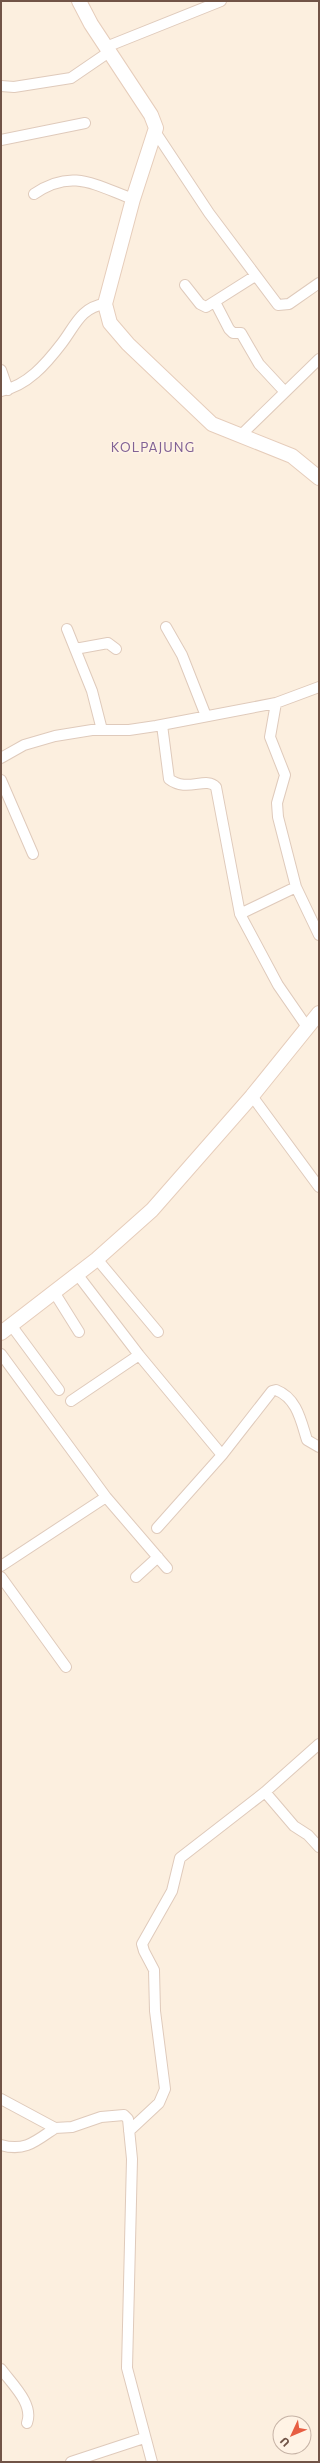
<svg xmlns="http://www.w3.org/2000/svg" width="320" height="2463" font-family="Commissioner,sans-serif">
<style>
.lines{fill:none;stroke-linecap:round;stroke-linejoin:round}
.street-casing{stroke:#dfcabb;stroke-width:12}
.secondary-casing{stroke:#e6cdbb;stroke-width:16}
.street{stroke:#fff;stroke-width:10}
.secondary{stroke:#fff;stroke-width:14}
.labels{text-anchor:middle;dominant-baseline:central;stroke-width:3;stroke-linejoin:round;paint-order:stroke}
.quarter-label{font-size:13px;letter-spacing:1px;fill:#816295;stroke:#fff3e5}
</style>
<rect width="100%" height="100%" fill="#fcefdf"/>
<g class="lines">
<defs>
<path id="street" d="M106 47 221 1
M1 86 14 87 71 78 109 52
M156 133 209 213 278 305 289 304 319 283
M1 140 85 123
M34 194C72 168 95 185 133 199
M185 285 200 304 206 307 255 276
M215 302 229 329 233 333H241L259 364 285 392
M1 370 8 390
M1 391C27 386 46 364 62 343 75 326 81 307 105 304
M241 435 319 359
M166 627 182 655 206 716
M67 629 92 691 102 730
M75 649 108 643 116 649
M276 703 270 737 285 775 277 803 278 817 296 887 319 935
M162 725 169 779C187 793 206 776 216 787L240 914 278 985 307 1027
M1 758 24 745 55 736 92 730H129L156 726 276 703 319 687
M1 780 33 854
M240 914 296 887
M252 1096 319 1187
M97 1259 158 1332
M77 1274 139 1355 222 1455
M54 1292 79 1332
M11 1325 59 1390
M1 1354 106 1497 167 1568
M71 1401 139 1355
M157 1528 222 1455 272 1391 276 1390C297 1398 301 1421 307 1440L319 1447
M1 1566 106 1497
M1 1577 66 1667
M136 1577 158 1557
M265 1792 294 1826 308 1835 319 1847
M1 2099 55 2128 72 2127 101 2117 124 2115 128 2119 132 2159 127 2368 152 2462
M129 2131 159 2103 165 2089 155 2011 154 1970 144 1951 142 1944 172 1891 180 1858 265 1792 319 1744
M1 2145C25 2152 36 2141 55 2128
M1 2369C12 2384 34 2404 27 2423
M71 2462 144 2438"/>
<path id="secondary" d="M79 1 91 24 151 115 156 128 133 199 105 304 110 323 128 344 212 424 292 456 319 478
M1 1333 97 1259 152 1210 252 1096 319 1013"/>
</defs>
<use href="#street" class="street-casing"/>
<use href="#secondary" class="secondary-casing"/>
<use href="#street" class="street"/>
<use href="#secondary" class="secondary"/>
</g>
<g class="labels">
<g class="quarter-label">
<text x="153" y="447">KOLPAJUNG</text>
</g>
</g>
<rect width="320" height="2463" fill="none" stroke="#715447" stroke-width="4"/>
<g transform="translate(292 2435) rotate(226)"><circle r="19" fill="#fff3e5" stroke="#c6b3a6"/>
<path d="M0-3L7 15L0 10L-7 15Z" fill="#e75e43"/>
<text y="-6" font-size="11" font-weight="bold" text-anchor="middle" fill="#715447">U</text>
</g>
</svg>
